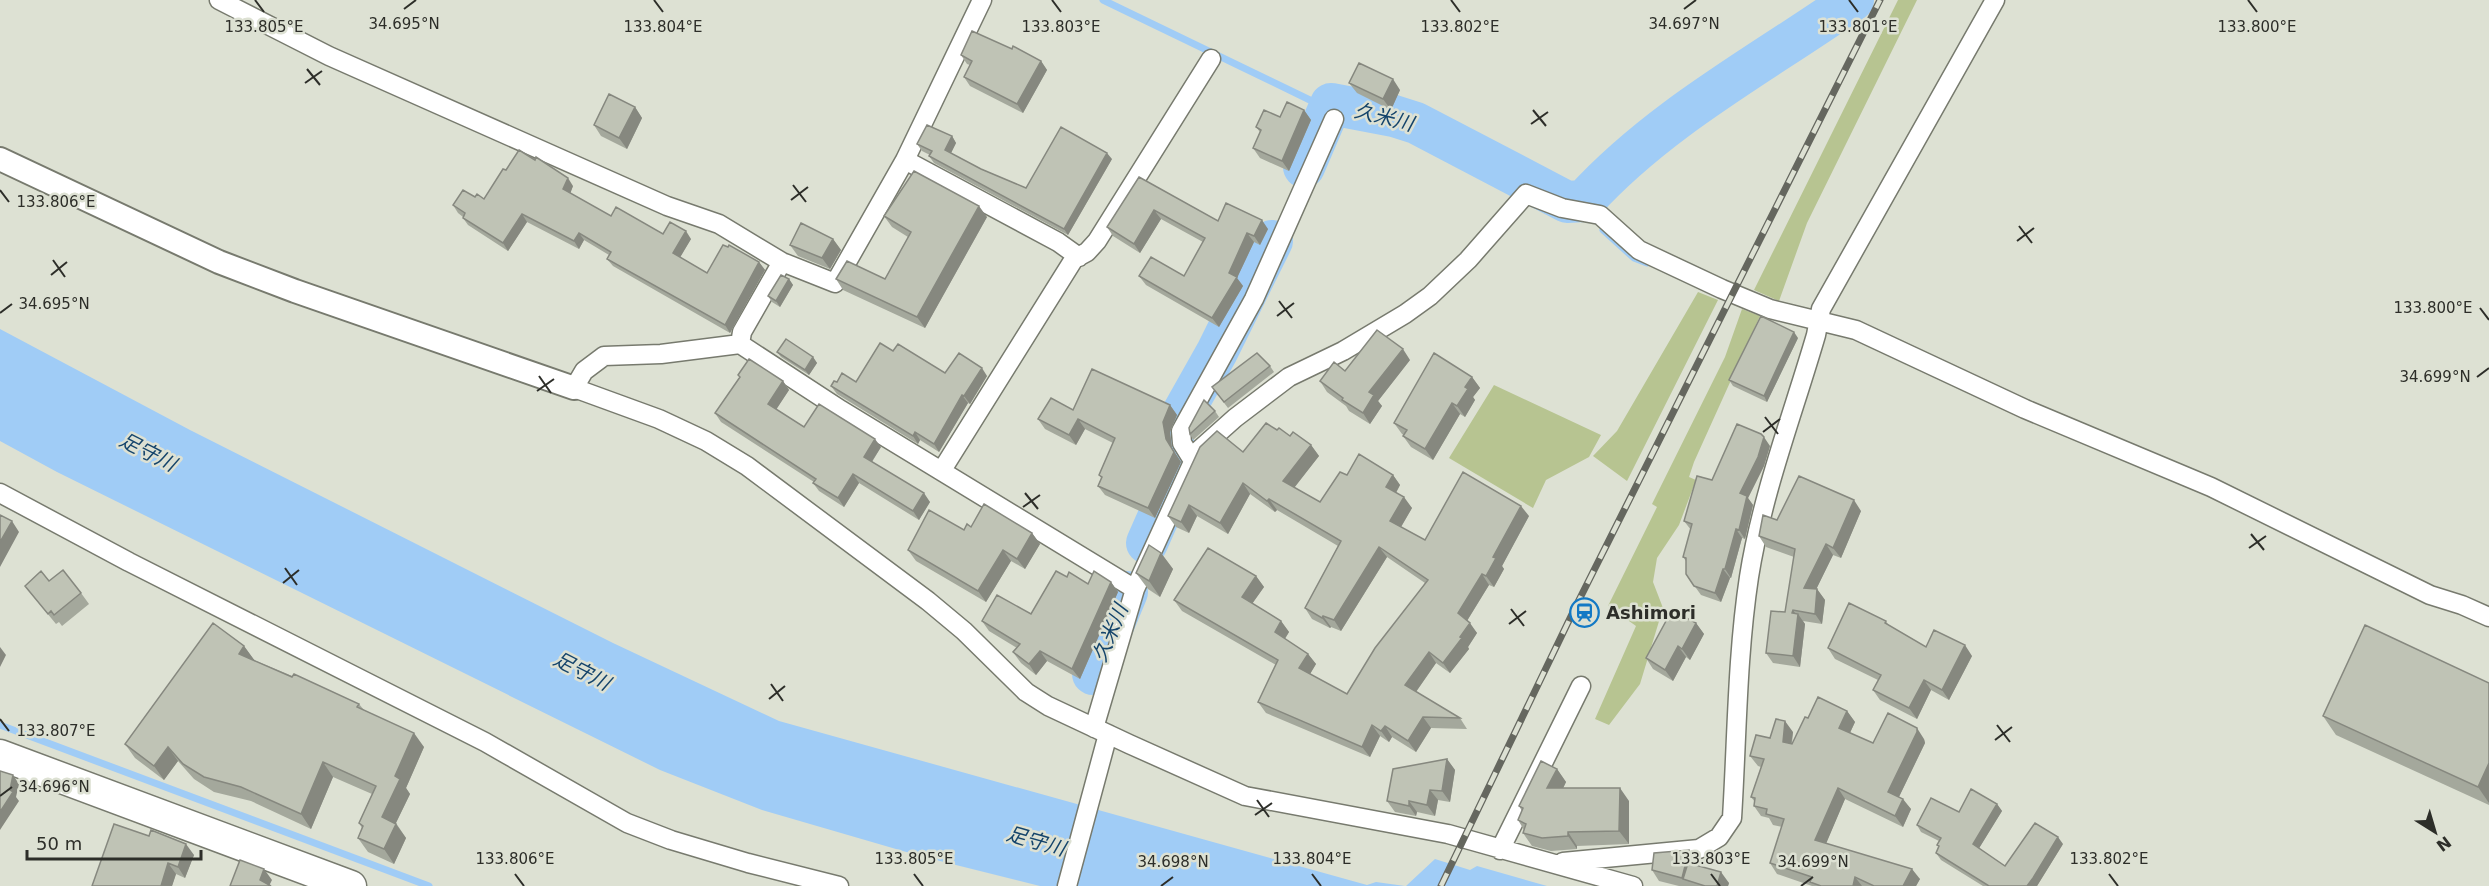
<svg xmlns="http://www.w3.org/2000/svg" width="2489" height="886" font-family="'DejaVu Sans','Noto Sans JP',sans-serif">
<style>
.green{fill:#b7c491}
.water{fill:#a0ccf6}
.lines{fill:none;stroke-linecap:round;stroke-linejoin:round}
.stream{stroke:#a0ccf6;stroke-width:7}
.river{stroke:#a0ccf6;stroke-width:42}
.minor-casing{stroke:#777a6e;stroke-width:21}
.tertiary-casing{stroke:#777a6e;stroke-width:26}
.trunk-casing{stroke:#777a6e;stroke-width:33}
.minor{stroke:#fff;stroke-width:18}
.tertiary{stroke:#fff;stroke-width:22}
.trunk{stroke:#fff;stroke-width:30}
.rail-casing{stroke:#65675f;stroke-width:7}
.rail{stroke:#dde1d3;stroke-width:4.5;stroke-dasharray:14;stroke-linecap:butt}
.wall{fill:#a4a89c}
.shaded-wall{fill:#86887f}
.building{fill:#bfc3b5;stroke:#86887f;stroke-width:1.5}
.ticks{fill:none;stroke:#2d2e29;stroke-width:2}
.labels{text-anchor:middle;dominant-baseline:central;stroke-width:5;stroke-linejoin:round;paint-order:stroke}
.poi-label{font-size:18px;font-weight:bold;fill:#2d2e29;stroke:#dde1d3;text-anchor:start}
.water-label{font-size:20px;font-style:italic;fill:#14446b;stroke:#dde1d3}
.ticks-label{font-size:15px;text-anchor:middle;fill:#2d2e29;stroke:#dde1d3;stroke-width:5;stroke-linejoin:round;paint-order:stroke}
</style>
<rect width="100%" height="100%" fill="#dde1d3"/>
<path class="green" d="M1898 0H1917L1807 223 1779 301 1754 290Z
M1698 292 1718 300 1627 481 1593 456 1617 431Z
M1742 309 1760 316 1694 462 1689 477 1696 480 1679 525 1657 558 1653 582 1663 608 1640 684 1609 725 1595 719 1636 626 1608 606 1657 507 1652 504 1725 357Z
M1494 385 1601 435 1589 457 1546 480 1533 508 1449 458Z"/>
<path class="water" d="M0 329 190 430 613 643 779 721 1367 885 1376 882 1405 886H1040L920 856 762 810 660 770 57 472 0 441Z
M1435 859 1470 870 1477 866 1547 886H1406Z"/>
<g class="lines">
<path class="stream" d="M1103 0 1314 102 1331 104
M1603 230 1634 258 1647 263
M0 725 429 886"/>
<path class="river" d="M1304 167 1331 104 1394 116 1416 123 1567 202 1584 201C1661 117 1760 65 1853 0
M1147 543 1183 461 1168 439 1217 352 1272 241
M1093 674 1127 592"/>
<defs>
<path id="minor" d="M219 0 329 56 667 206 719 224 782 262 835 283 905 160 982 0
M905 160 1058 242 1079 257
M740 344 742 332 782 262
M1192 459 1182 443 1181 431 1254 299 1334 119
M942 470 1074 259 1087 252 1097 241 1211 59
M0 493 129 562 485 742 627 823 671 840 748 863 839 886
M1135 589 841 410 740 344 661 354 604 356 584 371 574 388 659 419 706 441 747 466 928 601 964 631 1026 692 1048 706 1129 744 1245 796 1448 834 1633 886
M1094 728 1135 589 1198 451 1235 418 1289 377 1343 351 1405 314 1430 296 1468 260 1526 194 1562 208 1600 215 1639 250 1722 289 1770 309 1856 330 2025 409 2211 487 2430 595 2462 605 2489 617
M1500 850 1581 686
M1563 862 1699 849 1719 837 1732 818C1737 738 1737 656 1749 577 1762 494 1793 414 1816 335L1821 309 1995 0
M1067 886 1108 734"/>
<path id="tertiary" d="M0 159 219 262 295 291 574 388"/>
<path id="trunk" d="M0 755 351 886"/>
</defs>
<use href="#minor" class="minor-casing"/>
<use href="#tertiary" class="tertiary-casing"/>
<use href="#trunk" class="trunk-casing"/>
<use href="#minor" class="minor"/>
<use href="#tertiary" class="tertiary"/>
<use href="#trunk" class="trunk"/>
<defs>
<path id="rail" d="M1441 886 1574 610 1880 0"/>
</defs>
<use href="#rail" class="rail-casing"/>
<use href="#rail" class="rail"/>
</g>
<path class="wall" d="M1012 49 1041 61 1047 70 1023 113 970 86 964 77 970 65 967 64 961 55Z
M1349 83 1400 90 1391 110 1357 93Z
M635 107 642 118 627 149 601 136 594 125Z
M1304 110 1311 120 1289 171 1260 158 1253 148 1260 132 1256 127 1280 117Z
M952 136 956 143 951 153 981 169 1026 188 1112 159 1068 235 934 163 929 156 930 155 922 151 917 144Z
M1139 177 1218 221 1268 229 1260 245 1254 242 1237 278 1243 286 1219 327 1146 285 1139 276H1184L1203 242 1161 219 1140 253 1113 236 1107 227Z
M573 186 570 193 611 216 663 234 691 239 680 257 707 273 759 262 765 270 730 333 613 266 607 259 609 255 584 240 579 249 527 222 508 251 468 225 463 218V217L458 213 453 205 475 197 484 199Z
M884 216 987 217 925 328 843 290 836 279H885L908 237 892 227Z
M833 239 841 250 830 269 798 256 790 245Z
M789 279 793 285 780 307 772 302 768 296Z
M1798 338 1767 402 1733 386 1729 380Z
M893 351 945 373 987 376 970 404 968 403 939 452 920 440 918 444 837 394 831 386 837 382H856Z
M777 352 813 357 817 363 809 375 781 357Z
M1410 360 1378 401 1382 406 1370 424 1349 411 1346 406 1327 392 1320 381 1345 371Z
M1270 366 1274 372 1228 408 1212 387Z
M738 375 783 381 789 390 776 409 804 427 881 447 872 462 930 502 919 520 859 483 844 507 819 491 813 483 814 482 721 422 715 413 740 377Z
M1472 377 1480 388 1473 397 1475 400 1465 417 1460 414 1433 460 1411 447 1403 436 1404 435 1402 434 1394 423Z
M1170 405 1177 415 1170 432 1172 448 1181 462 1155 518 1105 495 1098 486 1101 478 1099 475 1113 443 1085 429 1076 445 1045 429 1038 419 1073 410Z
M1215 411 1219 417 1193 440 1190 434Z
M1277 430 1311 445 1319 456 1294 487 1320 502 1347 475H1393L1400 485 1396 493 1412 508 1401 527 1425 540 1529 516 1502 566 1504 569 1494 587 1489 585 1467 621 1477 633 1468 647 1469 649 1450 673 1436 663 1416 692 1460 718 1467 729 1431 728 1416 752 1392 737 1389 742 1380 736 1370 757 1266 713 1258 702 1276 665 1182 611 1174 600 1256 576 1264 587 1252 604 1281 621 1289 632 1285 639 1308 654 1316 664 1310 674 1347 694 1425 583 1387 557 1341 631 1331 627 1330 628 1312 619 1305 608 1338 546 1277 510 1275 512 1250 494 1228 534 1197 516 1189 533 1176 527 1168 516 1243 452Z
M1770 446 1764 466 1748 498 1753 505 1745 539 1742 538 1731 578H1730L1721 602 1701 595 1686 574V561L1683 557 1691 530 1684 521 1712 480Z
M1861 511 1841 558 1833 555 1816 589H1817L1825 600 1822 624 1803 621 1805 624 1800 667 1773 663 1766 653 1785 612 1794 557 1766 547 1759 536 1777 520Z
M971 527 1032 533 1040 544 1025 569 1011 561 986 602 916 561 908 550Z
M1161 553 1173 569 1160 597 1148 589 1136 573Z
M1067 577 1088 584 1111 582 1118 592 1080 679 1047 661 1036 675 1021 663 1013 652 1017 648 989 631 982 621 1031 614Z
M49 581 81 593 89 604 62 626 59 622 56 624 33 596 25 586Z
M1886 621 1889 626 1926 647 1972 656 1949 700 1931 690 1917 719 1880 700 1873 690 1878 680 1835 659 1828 648Z
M1696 623 1704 634 1690 660 1686 657 1673 681 1653 669 1646 658Z
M244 646 254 660 359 704 364 710 424 747 406 788 410 794 396 823 406 838 394 864 368 852 358 838 362 828 359 823 372 794 333 777 311 829 251 801 214 792 194 779 178 761 164 780 135 758 125 744Z
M2489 683V805L2336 735 2323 716Z
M1847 711 1855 722 1850 733 1873 743 1924 739 1925 743 1899 797 1911 809 1903 827 1845 799 1826 843 1920 879 1916 886H1812L1777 874 1770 863 1782 827 1773 825 1769 818 1761 816 1754 806 1755 802 1751 797 1761 767 1758 766 1750 756 1770 738 1793 732 1792 744 1808 718Z
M1447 759 1455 770 1450 802 1438 800 1435 816 1417 812 1416 816 1395 812 1387 801Z
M1557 769 1566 782 1563 788 1629 801V844L1577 846V849L1551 851 1532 846 1523 833 1524 830 1518 820 1522 811 1519 806Z
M1997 804 2002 811 1979 848 2005 866 2063 844 2037 886H1983L1941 860 1936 853 1939 847 1937 845 1939 841 1921 832 1917 825 1959 812Z
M149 836 194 855 185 878 176 874 172 886Z
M1696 861 1695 865 1729 883 1728 886H1679L1659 881 1652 870Z"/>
<path class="shaded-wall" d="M1041 61 1047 70 1023 113 1017 104Z
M1393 79 1400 90 1391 110 1383 99Z
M635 107 642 118 627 149 619 138Z
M1304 110 1311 120 1289 171 1282 161Z
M952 136 956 143 949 157 945 150Z
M1107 153 1112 159 1068 235 1064 229Z
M568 178 573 186 569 197 563 189Z
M979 206 987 217 925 328 917 317Z
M1154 210 1161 219 1140 253 1134 244Z
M522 214 527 222 508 251 503 243Z
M1262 220 1268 229 1260 245 1254 236Z
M686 231 691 239 678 261 673 253Z
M579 233 584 240 579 249 574 241Z
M1247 233 1254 242 1237 278 1243 286 1219 327 1212 318 1229 273Z
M833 239 841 250 830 269 822 258Z
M759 262 765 270 730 333 725 325Z
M789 279 793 285 780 307 776 301Z
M1794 332 1798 338 1767 402 1764 396Z
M1403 349 1410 360 1378 401 1382 406 1370 424 1363 413 1369 392Z
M813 357 817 363 809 375 805 370Z
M982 368 987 376 970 404 964 396Z
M1472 377 1480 388 1473 397 1475 400 1465 417 1457 406 1465 387Z
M783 381 789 390 774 413 768 404Z
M962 395 968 403 939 452 934 444Z
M1452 403 1460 414 1433 460 1425 449Z
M1170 405 1177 415 1170 432 1172 448 1181 462 1155 518 1148 508 1166 439 1163 422Z
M1078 419 1085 429 1076 445 1069 435Z
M915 432 920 440 918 444 913 436Z
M1764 437 1770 446 1764 466 1748 498 1753 505 1745 539 1739 530 1740 493Z
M875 439 881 447 869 466 864 457Z
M1311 445 1319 456 1291 492 1283 481Z
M853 474 859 483 844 507 838 498Z
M1393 475 1400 485 1393 498 1386 487Z
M1243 483 1250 494 1228 534 1220 523Z
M924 493 930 502 919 520 913 511Z
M1404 497 1412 508 1398 532 1390 521Z
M1269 499 1277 510 1275 512 1267 501Z
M1854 500 1861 511 1841 558 1833 548Z
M1189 505 1197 516 1189 533 1181 522Z
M1521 506 1529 516 1502 566 1504 569 1494 587 1486 576 1493 557Z
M12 521 19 532 0 567V542Z
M1736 529 1742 538 1731 578 1725 569Z
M1032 533 1040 544 1025 569 1017 559Z
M1826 544 1833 555 1812 598 1804 588Z
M1379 547 1387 557 1341 631 1334 620Z
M1003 550 1011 561 986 602 978 591Z
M1161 553 1173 569 1160 597 1149 581Z
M1723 569 1730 578 1721 602 1715 593Z
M1482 574 1489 585 1465 624 1458 613Z
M1256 576 1264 587 1249 608 1242 597Z
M1111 582 1118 592 1080 679 1072 669Z
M1817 589 1825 600 1822 624 1815 614Z
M1793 610 1797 616 1798 614 1805 624 1800 667 1793 656 1792 613Z
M1323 616 1331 627 1330 628 1322 618Z
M1281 621 1289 632 1282 643 1275 632Z
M1470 623 1477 633 1468 647 1469 649 1450 673 1443 663Z
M1696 623 1704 634 1690 660 1682 649Z
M1965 645 1972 656 1949 700 1942 690Z
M244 646 255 661 239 654Z
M1678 646 1686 657 1673 681 1665 670Z
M0 647 6 655 0 667Z
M1040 651 1047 661 1036 675 1029 664Z
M1429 652 1436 663 1413 696 1405 685Z
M1308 654 1316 664 1307 679 1299 668Z
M1924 680 1931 690 1917 719 1909 708Z
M1847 711 1855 722 1847 739 1839 728Z
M1423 717 1431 728 1416 752 1408 741Z
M1785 721 1793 732 1790 752 1783 742Z
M1372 725 1380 736 1370 757 1362 747Z
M1385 726 1392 737 1389 742 1381 731Z
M1917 728 1924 739 1925 743 1896 803 1888 792Z
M414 733 424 747 406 788 410 794 392 831 382 817 395 776Z
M168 747 178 761 164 780 154 766Z
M1447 759 1455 770 1450 802 1442 791Z
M323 762 333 777 311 829 301 814Z
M2489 763V803L2478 787Z
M1557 769 1566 782 1557 801 1547 788Z
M13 775 19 784 16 797 19 801 0 830V812L10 790Z
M1620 788 1629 801V844L1619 831Z
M1838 788 1845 799 1823 851 1815 840Z
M1430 790 1438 800 1435 816 1427 805Z
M1903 799 1911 809 1903 827 1895 816Z
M1409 801 1417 812 1416 816 1409 806Z
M1997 804 2002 811 1978 850 1973 844Z
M396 824 406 838 394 864 384 849Z
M1568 832 1577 846V849L1568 836Z
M2058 837 2063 844 2037 886H2027Z
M186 844 194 855 185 878 178 867Z
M1689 850 1696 861 1691 882 1683 879 1682 878Z
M168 863 176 874 172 886H161Z
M264 869 272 880 269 886 260 880Z
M1912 869 1920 879 1916 886H1903Z
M1721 872 1729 883 1728 886H1717Z
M1855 877 1862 886H1853Z"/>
<path class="building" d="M972 31 1012 49 1013 46 1041 61 1017 104 964 77 972 61 961 55Z
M1359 63 1393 79 1383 99 1349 83Z
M609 94 635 107 619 138 594 125Z
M1287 102 1304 110 1282 161 1253 148 1261 130 1256 127 1264 110 1280 117Z
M927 125 952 136 945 150 981 169 1026 188 1061 127 1107 153 1064 229 929 156 932 151 917 144Z
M519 150 535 160 536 157 568 178 563 189 611 216 616 207 663 234 670 222 686 231 673 253 707 273 723 245 728 247 729 245 759 262 725 325 607 259 611 252 579 233 574 241 522 214 503 243 463 218 465 213 453 205 463 190 475 197 477 194 484 199 503 169 506 170Z
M914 171 979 206 917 317 836 279 847 261 885 279 911 232 884 216Z
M1139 177 1218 221 1226 203 1262 220 1254 236 1247 233 1229 273 1237 277 1212 318 1139 276 1151 257 1184 276 1205 238 1154 210 1134 244 1107 227Z
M801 223 833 239 822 258 790 245Z
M781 275 789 279 776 301 768 296Z
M1761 316 1794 332 1764 396 1729 380Z
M1377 330 1403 349 1369 392 1374 395 1363 413 1342 400 1343 398 1320 381 1334 362 1345 371Z
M786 339 813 357 805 370 777 352Z
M880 343 893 351 898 344 945 373 959 353 982 368 964 396 962 395 934 444 915 432 913 436 831 386 834 381 837 382 842 373 856 382Z
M1257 353 1270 366 1224 402 1212 387Z
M1434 353 1472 377 1465 387 1468 389 1457 406 1452 403 1425 449 1403 436 1407 430 1394 423Z
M749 359 783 381 768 404 804 427 819 404 875 439 864 457 924 493 913 511 853 474 838 498 813 483 816 479 715 413 740 377 738 375Z
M1092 369 1170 405 1163 422 1166 439 1174 452 1148 508 1098 486 1102 477 1099 475 1115 438 1078 419 1069 435 1038 419 1051 398 1073 410Z
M1204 400 1215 411 1190 434 1189 428Z
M1266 423 1277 430 1279 428 1290 436 1293 432 1311 445 1283 481 1320 502 1340 472 1347 475 1359 454 1393 475 1386 487 1404 497 1390 521 1425 540 1463 472 1521 506 1493 557 1496 558 1486 576 1482 574 1458 613 1470 623 1460 637 1462 638 1443 663 1429 652 1405 685 1460 718 1423 717 1408 741 1385 726 1381 731 1372 725 1362 747 1258 702 1278 660 1174 600 1208 548 1256 576 1242 597 1281 621 1275 632 1308 654 1299 668 1347 694 1375 648 1428 580 1379 547 1334 620 1323 616 1322 618 1305 608 1341 541 1269 499 1267 501 1243 483 1220 523 1189 505 1181 522 1168 516 1200 447 1217 431 1243 452Z
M1737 424 1761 434 1764 437 1758 457 1740 493 1747 496 1739 530 1736 529 1725 569H1723L1715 593 1694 586 1686 574V558L1683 557 1692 524 1684 521 1697 476 1712 480Z
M1799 476 1854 500 1833 548 1826 544 1804 588 1817 589 1815 614 1793 610 1792 613 1798 614 1793 656 1766 653 1771 611 1785 612 1795 549 1759 536 1763 515 1777 520Z
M984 504 1032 533 1017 559 1003 550 978 591 908 550 929 510 964 530 967 524 971 527Z
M0 515 12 521 0 542Z
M1149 545 1161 553 1149 581 1136 573Z
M63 570 81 593 54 615 51 611 48 614 25 586 41 571 49 581Z
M1056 571 1067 577 1069 572 1088 584 1094 571 1111 582 1072 669 1040 651 1029 664 1013 652 1020 644 982 621 997 595 1031 614Z
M1849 603 1886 621 1885 623 1926 647 1934 630 1965 645 1942 690 1924 680 1909 708 1873 690 1881 675 1828 648Z
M1672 610 1696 623 1682 649 1678 646 1665 670 1646 658Z
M213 623 244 646 239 654 292 677 294 674 359 704 357 707 414 733 395 776 400 779 382 817 396 824 384 849 358 838 363 826 359 823 376 786 323 762 301 814 241 787 204 777 183 764 168 747 154 766 125 744Z
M2365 625 2489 683V763L2478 787 2323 716Z
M1818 697 1847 711 1839 728 1873 743 1888 713 1917 728V732L1888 792 1903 799 1895 816 1838 788 1815 840 1912 869 1903 886H1874L1855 877 1853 886H1821L1810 882 1812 877 1770 863 1784 819 1766 814 1767 809 1754 806 1755 798 1751 797 1764 759 1750 756 1756 735 1770 738 1776 719 1785 721 1783 742 1792 744 1805 717 1808 718Z
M1447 759 1442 791 1430 790 1427 805 1409 801V806L1387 801 1393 769Z
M1541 761 1557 769 1547 788H1620L1619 831 1568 832V836L1542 838 1523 833 1526 824 1518 820 1523 808 1519 806Z
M0 771 13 775 10 790 13 792 0 812Z
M1971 789 1997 804 1973 844 2005 866 2035 823 2058 837 2033 878 2027 886H1989L1936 853 1939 846 1937 845 1941 838 1917 825 1931 798 1959 812Z
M114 824 149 836 151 830 186 844 178 867 168 863 161 886H92Z
M1689 850 1682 878 1652 870 1654 853Z
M240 860 264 869 260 880 271 886H230Z
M1688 863 1721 872 1717 886H1705L1683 879Z"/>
<path class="ticks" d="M255 0 264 12M654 0 663 12M1052 0 1061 12M1451 0 1460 12M1849 0 1858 12M2248 0 2257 12M404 9 416 0M1684 9 1696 0M307 69 320 85M305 83 322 71M1533 110 1546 126M1531 124 1548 112M793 185 806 202M0 190 9 202M791 200 808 187M2019 226 2032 243M2017 241 2034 228M53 260 65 277M51 275 67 262M1279 301 1292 318M2480 308 2489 320M0 313 12 304M1277 316 1294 303M539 376 551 393M2477 377 2489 368M537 391 554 379M1765 417 1778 434M1763 432 1780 419M1025 493 1038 509M1023 507 1040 495M2251 534 2264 550M2249 548 2266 536M285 568 297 585M283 583 299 570M1511 609 1524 626M1509 624 1526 611M771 684 783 701M769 699 785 686M0 719 9 731M1997 725 2010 742M1995 740 2012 727M0 796 12 787M1257 800 1269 817M1255 815 1272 803M515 874 524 886M914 874 923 886M1312 874 1321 886M1711 874 1720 886M2109 874 2118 886M1161 886 1173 877M1801 886 1813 877"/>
<defs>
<symbol id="station-ring" viewBox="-11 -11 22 22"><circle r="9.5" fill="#dde1d3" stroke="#1379c5" stroke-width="1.5"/><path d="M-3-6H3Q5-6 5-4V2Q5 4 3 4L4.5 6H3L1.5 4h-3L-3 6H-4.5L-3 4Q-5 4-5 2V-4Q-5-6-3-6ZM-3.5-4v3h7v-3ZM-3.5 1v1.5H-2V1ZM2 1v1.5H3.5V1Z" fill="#1379c5"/></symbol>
</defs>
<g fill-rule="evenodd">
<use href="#station-ring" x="1568" y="596" width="33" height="33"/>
</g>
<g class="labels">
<g class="poi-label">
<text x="1606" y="612">Ashimori</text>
</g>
<g class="water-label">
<text transform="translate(1384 117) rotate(14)">久米川</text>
<text transform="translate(148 452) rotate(27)">足守川</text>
<text transform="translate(1110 633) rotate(-67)">久米川</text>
<text transform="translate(582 671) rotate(27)">足守川</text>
<text transform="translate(1036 841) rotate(16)">足守川</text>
</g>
</g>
<g class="ticks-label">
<text x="404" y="29">34.695°N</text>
<text x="1684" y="29">34.697°N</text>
<text x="264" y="32">133.805°E</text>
<text x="663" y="32">133.804°E</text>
<text x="1061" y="32">133.803°E</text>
<text x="1858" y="32">133.801°E</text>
<text x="1460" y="32">133.802°E</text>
<text x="2257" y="32">133.800°E</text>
<text x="56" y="207">133.806°E</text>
<text x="54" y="309">34.695°N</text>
<text x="2433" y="313">133.800°E</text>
<text x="2435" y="382">34.699°N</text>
<text x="56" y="736">133.807°E</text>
<text x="54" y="792">34.696°N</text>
<text x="515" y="864">133.806°E</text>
<text x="914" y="864">133.805°E</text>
<text x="1312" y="864">133.804°E</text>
<text x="1711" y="864">133.803°E</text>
<text x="2109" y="864">133.802°E</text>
<text x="1173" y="867">34.698°N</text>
<text x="1813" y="867">34.699°N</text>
</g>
<g transform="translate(2435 832) rotate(143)" stroke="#dde1d3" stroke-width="4.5" paint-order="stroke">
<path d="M0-4.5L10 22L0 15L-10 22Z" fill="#2d2e29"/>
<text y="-9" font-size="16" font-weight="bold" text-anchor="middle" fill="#2d2e29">N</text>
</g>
<path d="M27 850v9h174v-9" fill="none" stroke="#2d2e29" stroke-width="3"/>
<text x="36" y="850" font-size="18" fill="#2d2e29" stroke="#dde1d3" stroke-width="4.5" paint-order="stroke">50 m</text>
</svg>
